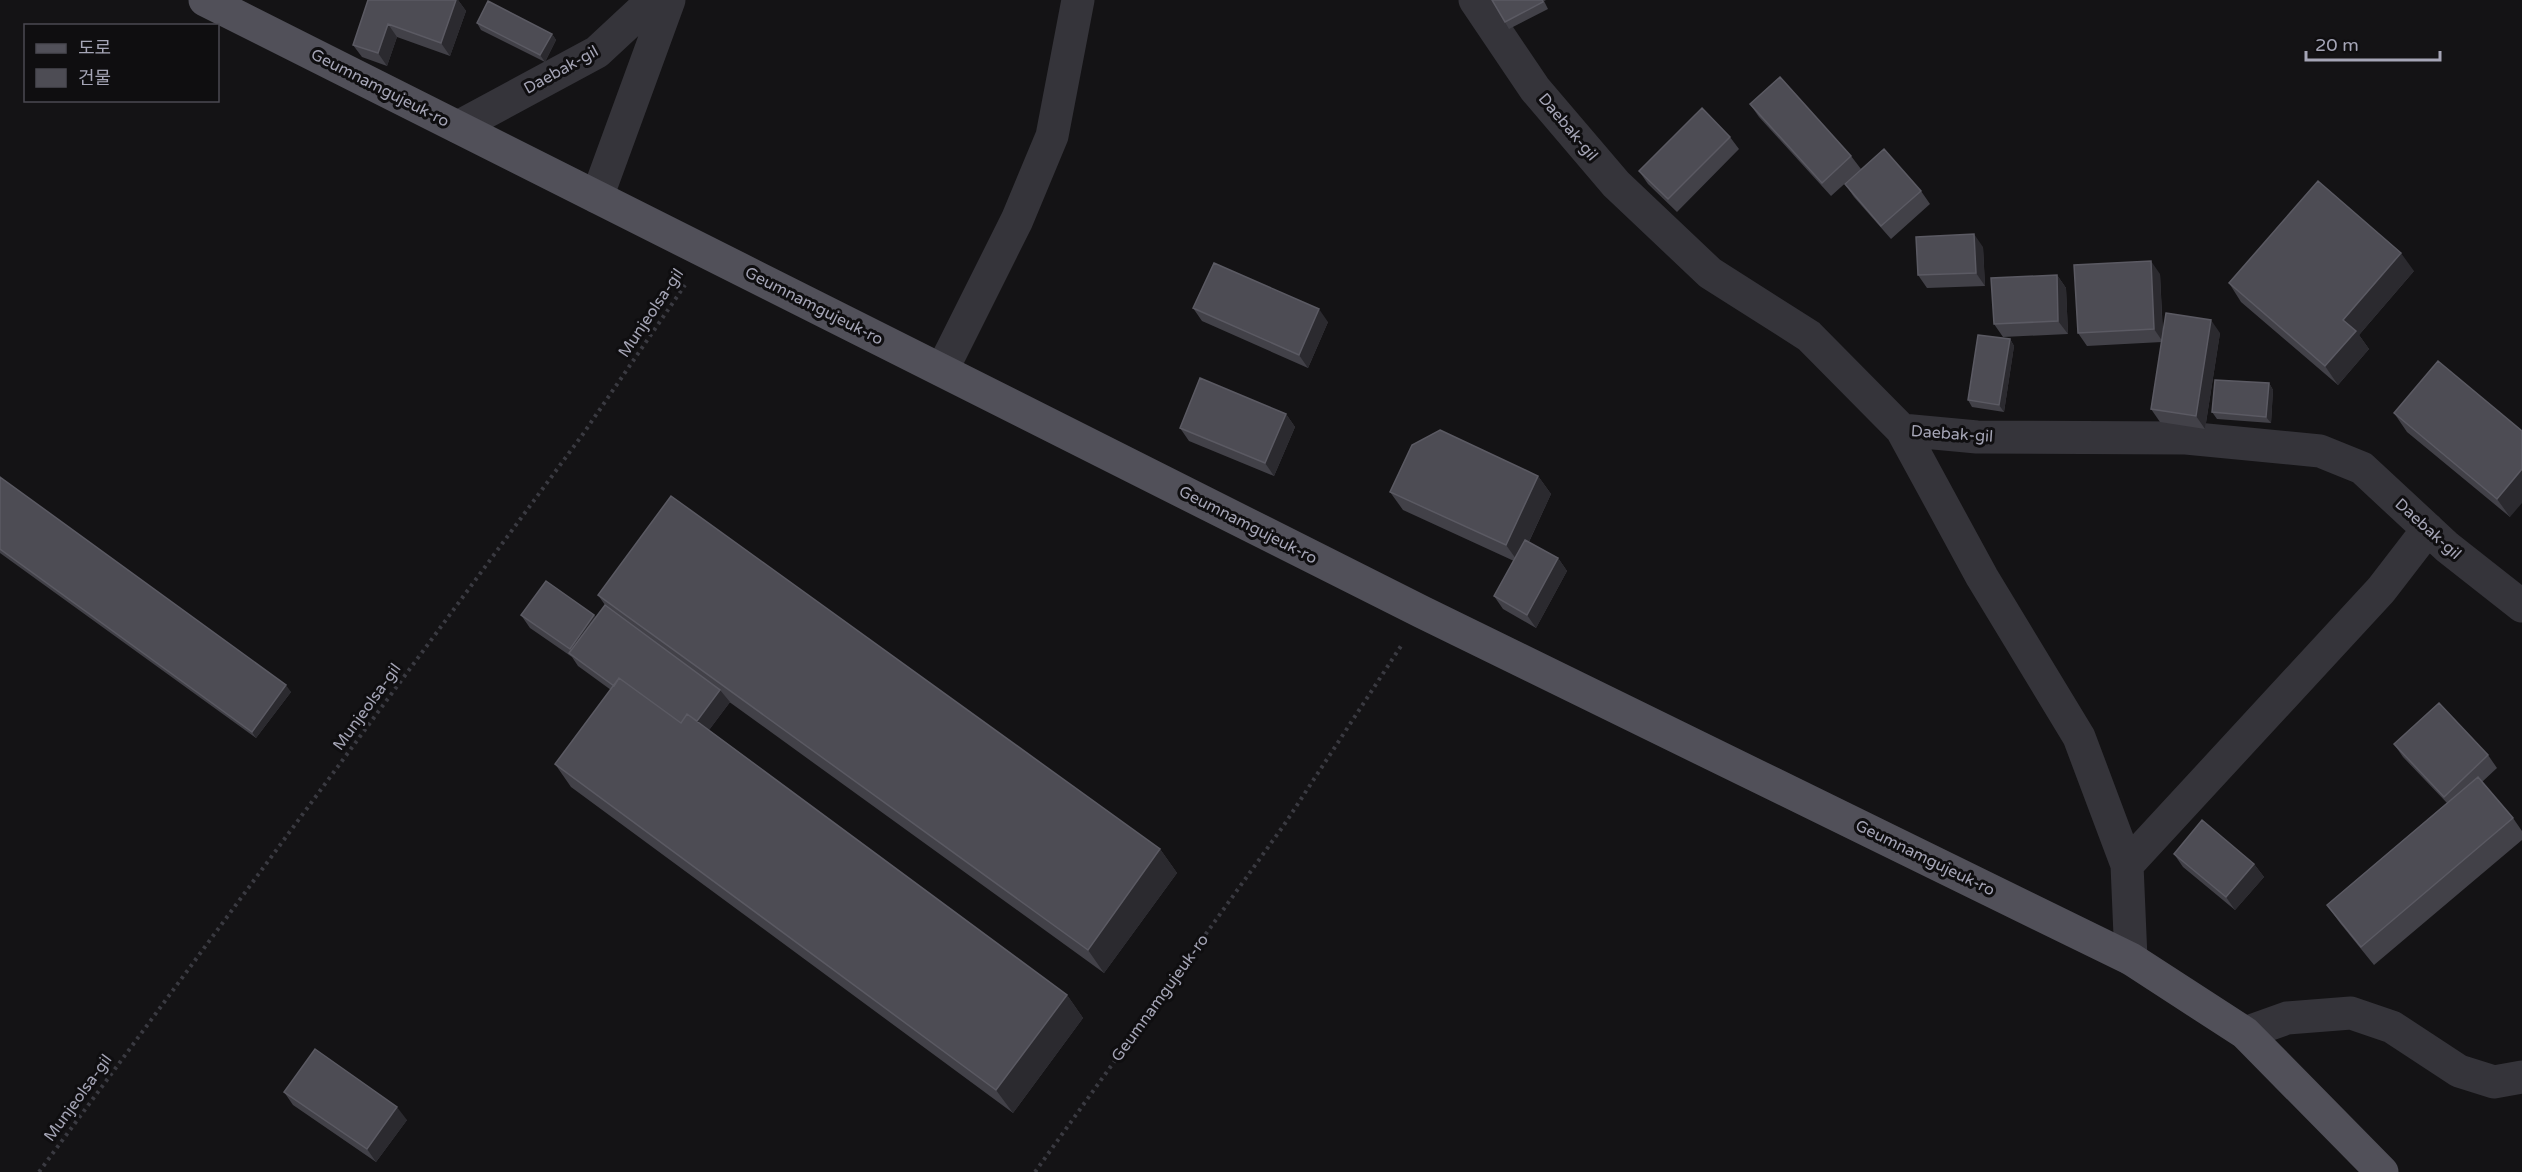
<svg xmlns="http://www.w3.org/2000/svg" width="2522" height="1172" font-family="'Varela Round','Noto Sans KR',sans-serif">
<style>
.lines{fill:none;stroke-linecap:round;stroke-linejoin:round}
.path{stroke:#3a3a41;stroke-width:4;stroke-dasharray:3 4.5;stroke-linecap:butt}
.minor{stroke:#35343a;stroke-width:33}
.major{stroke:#515059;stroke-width:33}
.wall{fill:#424148}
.shaded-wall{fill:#2b2a2f}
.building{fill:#4d4c54;stroke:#5b5a63;stroke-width:1.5}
.labels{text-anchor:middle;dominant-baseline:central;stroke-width:6;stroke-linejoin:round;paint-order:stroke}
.street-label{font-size:16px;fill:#a5a5b6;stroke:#0f0e10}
</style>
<rect width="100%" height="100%" fill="#141315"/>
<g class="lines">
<path class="path" d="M39 1172 583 434 685 285
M1035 1172 1284 825 1401 646"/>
<path class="minor" d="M1475 0 1535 89 1616 184 1710 273 1809 336 1902 430 1982 577 2079 737 2127 865 2131 959
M458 127 597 52 653 0
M597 197 669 0
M942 370 1017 220 1052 136 1078 0
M1902 430 1977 437 2186 438 2320 451 2362 468 2447 547 2522 606
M2127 865 2381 590 2428 529
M2245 1033 2287 1018 2351 1013 2392 1027 2459 1071 2494 1082 2522 1077"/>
<path class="major" d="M205 0 1422 612 2131 959 2245 1033 2382 1172"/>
</g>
<path class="wall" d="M368 0H458L466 11 450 56 397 37 387 66 362 57 353 45Z
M1492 0H1546L1544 1 1548 9 1509 29Z
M477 23 552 34 556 40 545 62 481 30Z
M1750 104 1851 156 1861 169 1831 196 1759 117Z
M1730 137 1739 149 1677 212 1648 184 1639 171Z
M1845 184 1921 191 1930 204 1891 239 1854 197Z
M1983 247 1985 286 1927 288 1918 275Z
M2414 271 2359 335 2369 349 2338 385 2241 302 2229 283Z
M2160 274 2163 334 2220 333 2205 429 2160 422 2151 409 2162 342 2087 346 2078 333Z
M2057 275 2066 288 2068 334 2003 337 1994 324Z
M1193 308 1328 322 1308 368 1202 321Z
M2010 339 2014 346 2004 412 1972 407 1968 400Z
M2269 383 2273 390 2271 423 2217 419 2212 412Z
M2394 413 2522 431 2510 517 2407 432Z
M1286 414 1295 427 1274 476 1189 441 1180 428Z
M1538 476 1551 494 1529 542 1558 558 1567 571 1536 628 1503 609 1494 596 1514 561 1403 510 1390 492Z
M0 477 291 692 256 738 0 553Z
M598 595 1160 849 1177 873 1104 973 728 701 730 702 709 730 1067 995 1083 1018 1013 1113 571 787 555 764 611 690 578 666 572 657 530 628 521 615H594L596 617 605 605Z
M2394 744 2488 755 2497 768 2482 782 2513 818 2522 831V840L2374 965 2340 923 2327 905 2447 803 2403 757Z
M2174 854 2254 864 2264 877 2235 910 2183 867Z
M284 1092 407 1120 376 1162 293 1105Z"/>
<path class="shaded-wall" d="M456 0H458L466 11 450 56 441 43Z
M388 24 397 37 387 66 378 53Z
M552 34 556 40 545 62 540 55Z
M1974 234 1983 247 1985 286 1976 273Z
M2401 253 2414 271 2359 335 2369 349 2338 385 2325 366 2343 320Z
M2151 261 2160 274 2163 342 2154 329Z
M2057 275 2066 288 2068 334 2058 321Z
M1319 309 1328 322 1308 368 1299 355Z
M2211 320 2220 333 2205 429 2196 416Z
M2010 339 2014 346 2004 412 1999 405Z
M2269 383 2273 390 2271 423 2266 417Z
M1286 414 1295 427 1274 476 1265 463Z
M2522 469V503L2510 517 2497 499Z
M1538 476 1551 494 1519 563 1506 545Z
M1558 558 1567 571 1536 628 1527 615Z
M594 615 604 628 576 658 570 649Z
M286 685 291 692 256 738 252 732Z
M720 690 730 702 697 746 688 733Z
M1160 849 1177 873 1104 973 1088 950Z
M2254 864 2264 877 2235 910 2226 897Z
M1067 995 1083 1018 1013 1113 996 1090Z
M397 1107 407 1120 376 1162 367 1149Z"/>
<path class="building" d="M368 0H456L441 43 388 24 378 53 353 45Z
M1492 0H1542L1543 2 1505 22Z
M488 1 552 34 540 55 477 23Z
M1780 77 1851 156 1822 183 1750 104Z
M1702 108 1730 137 1668 199 1639 171Z
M1884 149 1921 191 1881 226 1845 184Z
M2318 181 2401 253 2343 320 2356 331 2325 366 2229 283Z
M1974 234 1976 273 1918 275 1916 237Z
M2151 261 2154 329 2078 333 2074 265Z
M1214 263 1319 309 1299 355 1193 308Z
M2057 275 2058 321 1994 324 1991 278Z
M2166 313 2211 320 2196 416 2151 409Z
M1978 335 2010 339 1999 405 1968 400Z
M2438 361 2522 431V469L2497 499 2394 413Z
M1200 378 1286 414 1265 463 1180 428Z
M2215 380 2269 383 2266 417 2212 412Z
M1440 430 1538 476 1506 545 1390 492 1412 445Z
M0 477 286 685 252 732 0 549Z
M671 496 1160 849 1088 950 598 595Z
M1525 540 1558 558 1527 615 1494 596Z
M546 581 594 615 570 649 521 615Z
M605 605 720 690 697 721 687 714 681 723 619 678 614 686 569 653Z
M619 678 681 723 687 714 1067 995 996 1090 555 764Z
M2439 703 2488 755 2444 797 2394 744Z
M2478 777 2513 818 2361 947 2327 905Z
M2202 820 2254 864 2226 897 2174 854Z
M315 1049 397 1107 367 1149 284 1092Z"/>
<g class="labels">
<g class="street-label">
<text transform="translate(561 70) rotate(-29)">Daebak-gil</text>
<text transform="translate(380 88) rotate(27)">Geumnamgujeuk-ro</text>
<text transform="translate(1568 127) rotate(50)">Daebak-gil</text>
<text transform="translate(814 306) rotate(27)">Geumnamgujeuk-ro</text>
<text transform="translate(651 313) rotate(-56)">Munjeolsa-gil</text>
<text transform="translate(1952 434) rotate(4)">Daebak-gil</text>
<text transform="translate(1248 525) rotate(27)">Geumnamgujeuk-ro</text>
<text transform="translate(2428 529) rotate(42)">Daebak-gil</text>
<text transform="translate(367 707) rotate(-54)">Munjeolsa-gil</text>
<text transform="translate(1925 858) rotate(26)">Geumnamgujeuk-ro</text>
<text transform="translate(1160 998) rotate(-54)">Geumnamgujeuk-ro</text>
<text transform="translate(78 1098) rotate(-54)">Munjeolsa-gil</text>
</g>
</g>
<rect x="24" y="24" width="195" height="78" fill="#0f0e10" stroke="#4b4a52" stroke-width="1.5"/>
<rect x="36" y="44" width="30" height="9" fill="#515059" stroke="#4b4a52" stroke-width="1.5"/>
<text x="78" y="54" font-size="18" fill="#a5a5b6">도로</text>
<rect x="36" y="69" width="30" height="18" fill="#4d4c54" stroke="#4b4a52" stroke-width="1.5"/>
<text x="78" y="84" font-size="18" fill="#a5a5b6">건물</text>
<path d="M2306 51v9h134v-9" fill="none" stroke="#a5a5b6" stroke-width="3"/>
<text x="2315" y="51" font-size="18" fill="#a5a5b6" stroke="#0f0e10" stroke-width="4.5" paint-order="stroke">20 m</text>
</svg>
